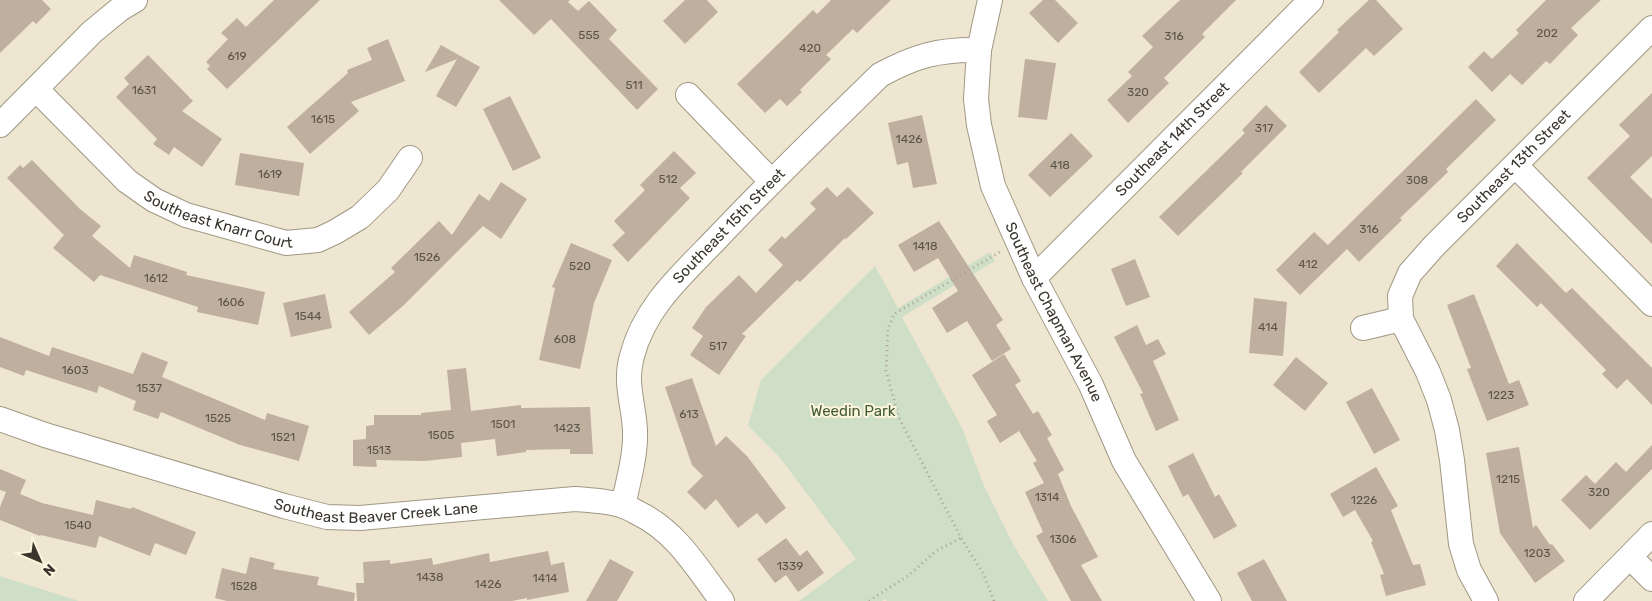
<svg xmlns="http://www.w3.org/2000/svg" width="1652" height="601" font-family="Rubik,sans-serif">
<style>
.green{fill:#cfdfc7}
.building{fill:#bfaf9e}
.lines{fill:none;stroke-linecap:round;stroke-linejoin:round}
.minor-casing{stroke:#a09884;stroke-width:26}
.path{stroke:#aaa393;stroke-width:3;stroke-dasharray:1 4;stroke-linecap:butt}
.minor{stroke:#fff;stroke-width:24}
.labels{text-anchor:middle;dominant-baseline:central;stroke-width:4;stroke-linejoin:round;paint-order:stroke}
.number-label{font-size:12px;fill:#5a5449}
.street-label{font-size:15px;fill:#39352d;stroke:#fdf4de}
.park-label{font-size:15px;fill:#415d33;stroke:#fdf4de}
</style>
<rect width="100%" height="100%" fill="#efe6d1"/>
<path class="green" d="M990 252 995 261 902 317 962 428 985 488 1013 544 1048 601H887L885 599 882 601H799L856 559 780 458 748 426 761 380 875 266 898 308Z
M0 576 79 601H0Z"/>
<path class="building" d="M0 0H42L51 9 36 24 33 21 0 53Z
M274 0H320L227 89 207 69 210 66 206 62 228 39 221 33 237 18 246 27Z
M499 0H570L568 2 578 11 589 1 617 30 609 39 658 89 637 110 551 19 534 35Z
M685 0H707L718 12 685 44 663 21Z
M831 0H891L857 33 853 29 826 55 831 59 800 90 802 92 787 106 780 99 765 113 737 84 813 10 817 14Z
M1043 0H1055L1078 23 1058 43 1029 13Z
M1180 0H1236L1202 34 1205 37 1164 78 1169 83 1128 123 1107 100 1132 76 1128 72 1153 47 1142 36Z
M1369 0H1376L1403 29 1374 56 1366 48 1319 93 1299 72 1339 32 1337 30Z
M1546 0H1601L1571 28 1578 35 1550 64 1546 61 1522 85 1510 74 1492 92 1468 67 1484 51 1492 59 1519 33 1516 30Z
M388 39 405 81 351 102 359 111 310 154 287 127 348 73 347 70 372 60 367 48Z
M441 45 480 67 456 107 436 96 457 59 425 72Z
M148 55 193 101 182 111 222 139 202 167 174 147 169 155 153 144 157 139 116 97 129 84 124 78Z
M1025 59 1056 63 1047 120 1018 117Z
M1652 93V156L1630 177 1652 199V244L1587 178 1630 136 1619 125Z
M510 96 541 158 513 171 483 109Z
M1476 99 1496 120 1446 169 1448 172 1400 218 1402 220 1359 262 1347 249 1300 295 1276 270 1314 232 1328 245Z
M1266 105 1287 126 1241 172 1243 173 1178 236 1159 217 1245 133 1242 130Z
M922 115 937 184 913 188 908 162 897 165 888 123Z
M1071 133 1093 156 1050 197 1028 175Z
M674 151 696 173 680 188 690 198 628 262 612 245 625 233 614 221 645 190 640 185Z
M240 153 304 163 299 196 235 185Z
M32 160 80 209 101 226 92 236 130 268 134 255 187 272 186 275 265 292 258 325 197 312 198 307 100 275 94 282 53 248 64 235 7 178 20 165 23 168Z
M501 182 527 199 501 239 483 226 404 305 369 335 349 312 395 272 391 268 439 221 452 235 479 194 489 201Z
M827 187 837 197 848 187 874 213 846 239 845 238 800 282 797 280 742 334 746 336 719 375 690 355 703 336 692 328 706 307 739 275 756 293 783 265 768 250 782 236 785 239 816 209 810 203Z
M939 221 1003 320 996 325 1011 349 992 361 967 321 947 333 932 308 958 291 938 258 914 272 898 245Z
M571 243 612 260 594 303 580 369 539 360 555 288 552 287Z
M1517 243 1566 293 1572 288 1652 368V405L1627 379 1617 389 1602 374 1606 370 1541 303 1537 307 1496 266Z
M1135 259 1150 297 1126 306 1111 269Z
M325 294 332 328 291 337 283 303Z
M1474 294 1509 384 1519 380 1529 405 1487 421 1467 369 1471 368 1447 305Z
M1254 298 1287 302 1283 356 1249 353Z
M1137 325 1146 345 1158 339 1166 354 1153 361 1179 420 1156 431 1140 394 1143 393 1114 337Z
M0 337 49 356 52 347 133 374 142 352 168 362 162 377 265 420 267 413 309 426 299 461 240 445 161 412 158 419 133 410 136 401 99 386 97 393 26 370 24 376 0 367Z
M1004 354 1021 381 1015 385 1033 414 1038 411 1052 435 1047 438 1064 470 1058 474 1071 506 1098 557 1081 565 1102 601H1071L1036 536 1043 532 1025 492 1044 483 1033 463 1037 461 1019 431 1000 443 987 421 997 415 972 375Z
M1296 357 1328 383 1305 411 1273 385Z
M466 368 471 411 521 405V408L590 407 593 454H570V449L526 450V452L497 456 495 439 461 443 462 457 425 461 376 460 377 467 353 466V440L366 439V426L374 425V415H421V413L451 410 447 370Z
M692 378 716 446 726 436 747 456 786 508 766 524 757 513 738 528 716 499 705 510 687 492 703 476 692 465 665 387Z
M1372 388 1400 440 1374 454 1346 402Z
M1652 445V469L1590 530 1561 500 1586 475 1595 484 1616 462 1626 472Z
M1519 447 1533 528 1536 525 1550 545 1552 544 1565 561 1535 583 1500 533 1486 453Z
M1193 453 1215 497 1219 494 1237 526 1214 539 1188 494 1183 497 1168 466Z
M1376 467 1398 506 1391 510 1413 565 1420 564 1426 585 1386 596 1380 575 1384 574 1371 542 1373 541 1355 510 1343 517 1330 494Z
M0 469 26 480 20 494 42 503 93 515 96 500 131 509 132 507 196 532 186 555 155 543 150 556 99 536 96 548 41 535 40 536 0 520V507L6 492 0 490Z
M786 538 800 556 807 550 824 573 798 592 786 575 775 583 757 559Z
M548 551 551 565 564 562 569 592 527 600V598L512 601H357L356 583H364L363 562 390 560V564L432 558 433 565 489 553 490 562Z
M250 557 275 563 273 569 319 577 317 585 355 593 354 601H227L215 598 222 568 246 574Z
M610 559 634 572 617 601H586Z
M1264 559 1287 601H1252L1237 573Z"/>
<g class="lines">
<defs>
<g id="minor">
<path id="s1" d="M990 0 979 50 976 99 979 125 993 186 1034 278 1091 385 1124 461 1209 601"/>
<path id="s2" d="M36 89 127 181 154 200 186 215 286 243 318 240 335 232 360 217 388 190 410 158"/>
<path d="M688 95 771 181"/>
<path d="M0 125 92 32 120 9 135 0"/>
<path d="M1516 166 1652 304"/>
<path id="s3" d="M1034 278 1311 0"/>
<path d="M1363 328 1401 319"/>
<path id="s4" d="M0 419 45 435 284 506 327 517 360 518 575 499C591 500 606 501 621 505 627 507 633 510 638 513 677 532 697 568 722 601"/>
<path id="s5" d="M623 506C628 482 636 455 635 431 634 404 624 383 632 356 645 305 685 272 720 235 772 180 826 128 880 75 915 56 939 49 979 50"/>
<path d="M1630 557 1652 579"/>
<path id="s6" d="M1486 601 1469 570 1461 544 1452 460 1447 430 1439 400 1428 372 1401 319 1400 296 1410 273 1434 246 1652 28"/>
<path d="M1586 601 1652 534"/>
</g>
</defs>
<use href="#minor" class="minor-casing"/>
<path class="path" d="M869 601 909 575 936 551 961 538
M994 601 983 573 961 538 899 418 886 371 888 329 894 314 1000 252"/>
<use href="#minor" class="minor"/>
</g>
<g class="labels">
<g class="number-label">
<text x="1547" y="33">202</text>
<text x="589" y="35">555</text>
<text x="1174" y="36">316</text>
<text x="810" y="48">420</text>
<text x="237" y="56">619</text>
<text x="634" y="85">511</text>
<text x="144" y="90">1631</text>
<text x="1138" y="92">320</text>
<text x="323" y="119">1615</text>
<text x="1264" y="128">317</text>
<text x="909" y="139">1426</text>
<text x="1060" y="165">418</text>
<text x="270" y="174">1619</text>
<text x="668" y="179">512</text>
<text x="1417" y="180">308</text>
<text x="1369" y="229">316</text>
<text x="925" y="246">1418</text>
<text x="427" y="257">1526</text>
<text x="1308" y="264">412</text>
<text x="580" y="266">520</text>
<text x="156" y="278">1612</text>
<text x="231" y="302">1606</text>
<text x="308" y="316">1544</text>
<text x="1268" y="327">414</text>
<text x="565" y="339">608</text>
<text x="718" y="346">517</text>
<text x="75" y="370">1603</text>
<text x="149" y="388">1537</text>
<text x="1501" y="395">1223</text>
<text x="689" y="414">613</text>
<text x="218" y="418">1525</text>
<text x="503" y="424">1501</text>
<text x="567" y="428">1423</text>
<text x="441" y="435">1505</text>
<text x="283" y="437">1521</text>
<text x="379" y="450">1513</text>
<text x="1508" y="479">1215</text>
<text x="1599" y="492">320</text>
<text x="1047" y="497">1314</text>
<text x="1364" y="500">1226</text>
<text x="78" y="525">1540</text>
<text x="1063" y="539">1306</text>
<text x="1537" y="553">1203</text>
<text x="790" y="566">1339</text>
<text x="430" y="577">1438</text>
<text x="545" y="578">1414</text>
<text x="488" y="584">1426</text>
<text x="244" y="586">1528</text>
</g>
<g class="street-label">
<text stroke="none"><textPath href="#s3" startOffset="196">Southeast 14th Street</textPath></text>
<text stroke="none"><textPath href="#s6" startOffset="495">Southeast 13th Street</textPath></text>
<text stroke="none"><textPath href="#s2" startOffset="230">Southeast Knarr Court</textPath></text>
<text stroke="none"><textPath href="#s5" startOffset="316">Southeast 15th Street</textPath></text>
<text stroke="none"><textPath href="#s1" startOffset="329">Southeast Chapman Avenue</textPath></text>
<text stroke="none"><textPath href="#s4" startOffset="390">Southeast Beaver Creek Lane</textPath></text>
</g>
<g class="park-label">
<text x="853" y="411">Weedin Park</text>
</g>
</g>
<g transform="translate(40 561) rotate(135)" stroke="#fdf4de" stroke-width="4" paint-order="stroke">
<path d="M0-4L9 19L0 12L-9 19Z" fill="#39352d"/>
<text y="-8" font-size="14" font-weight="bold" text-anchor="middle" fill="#39352d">N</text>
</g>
</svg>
